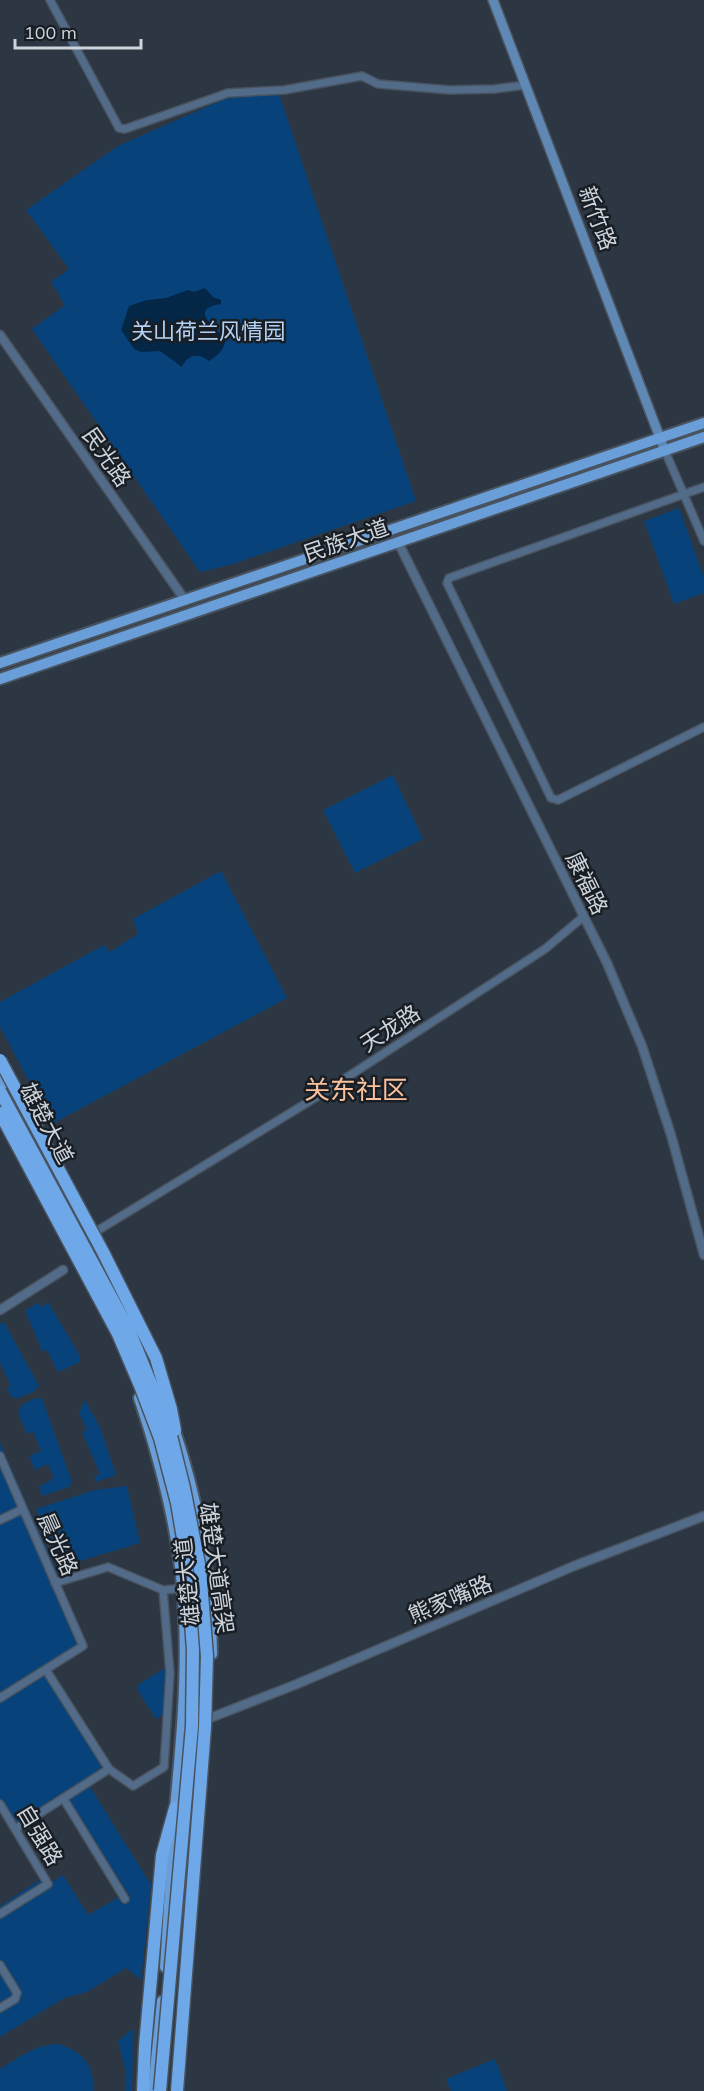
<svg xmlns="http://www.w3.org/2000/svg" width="704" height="2091" font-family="Mulish,'Noto Sans SC',sans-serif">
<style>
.green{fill:#07437a}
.water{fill:#042647}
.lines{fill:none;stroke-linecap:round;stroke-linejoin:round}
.minor-casing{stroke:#49535f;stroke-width:10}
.tertiary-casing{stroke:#49535f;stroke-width:11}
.secondary-casing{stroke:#49535f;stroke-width:12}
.primary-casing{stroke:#49535f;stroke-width:14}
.trunk-casing{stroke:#49535f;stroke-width:15}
.minor{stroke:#526b88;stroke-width:7}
.tertiary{stroke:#526b88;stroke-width:8}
.secondary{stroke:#5f88b5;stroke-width:9}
.primary{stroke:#699ed8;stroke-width:10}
.trunk{stroke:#6ea8e8;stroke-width:12}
.trunk-bridge-casing{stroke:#49535f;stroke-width:15;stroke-linecap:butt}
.trunk-bridge{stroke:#6ea8e8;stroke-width:12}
.labels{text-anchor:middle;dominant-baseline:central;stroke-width:5;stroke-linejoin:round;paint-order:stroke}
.street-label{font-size:22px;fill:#cdd4dc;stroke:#191e24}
.park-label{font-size:22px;fill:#b2d1f5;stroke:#191e24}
.quarter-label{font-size:26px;fill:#f9c19e;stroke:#191e24}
</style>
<rect width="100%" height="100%" fill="#2c3743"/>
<path class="green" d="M279 94 416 501 230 565 200 572 32 329 65 305 51 282 69 269 26 210 118 146 229 97Z
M679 508 704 578V593L674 604 644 521Z
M393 775 423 839 355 873 323 810Z
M221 871 287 998 52 1124 0 1027V1002L104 945 110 952 138 934 133 919Z
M48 1302 80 1356V1362L58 1372 47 1350 43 1352 25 1311 37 1303 41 1307Z
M4 1322 39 1386 33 1392 16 1399 11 1396 7 1388 11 1386 0 1363V1324Z
M35 1398 42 1399 72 1482 69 1487 42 1496 39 1487 54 1478 48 1464 35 1470 29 1456 41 1451 33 1432 27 1434 18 1413 22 1405Z
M85 1400 101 1430 116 1475 96 1482 94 1477 100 1474 82 1432 87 1430 79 1413Z
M0 1443 58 1574 55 1583 83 1646 46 1669 109 1769 15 1829 0 1804Z
M127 1486 140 1543 60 1567 36 1509 95 1490Z
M167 1667 165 1714 156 1719 137 1689 139 1684Z
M90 1787 150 1883 152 1877 141 1980 126 1968 87 1992 64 1998 0 2037V1906L44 1877 49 1884 63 1875 88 1915 117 1898 125 1899 130 1897 69 1800Z
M133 2029 132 2091H125V2068L118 2041Z
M58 2044C83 2051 95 2066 93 2091H0V2069C19 2057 35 2045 58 2044Z
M495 2059 507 2091H451L446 2079Z"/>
<path class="water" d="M205 288 213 297 221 300V304C186 309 218 329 225 339 226 349 217 356 209 361 198 352 187 355 182 367L160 351 141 352 134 349 121 330 129 306 147 300 166 298 188 290 194 292Z"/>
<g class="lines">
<defs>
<path id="minor" d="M50 0 119 128 125 129 228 93 284 90 362 76 378 84 450 90 494 89 526 85
M665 451 704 541
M704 487 449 578 447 583 551 798 558 800 704 727
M92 1234 318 1096 545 949 583 917
M0 1456 83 1646 0 1698
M0 1520 23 1509
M55 1583 108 1567 163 1590 176 1589
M109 1769 133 1786 164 1767 170 1673 163 1590
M63 1798 125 1899
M0 1804 48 1884 0 1914
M15 1829 109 1769 46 1670
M0 1965 17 1993 15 1999 0 2008"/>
<path id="tertiary" d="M0 335 185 600
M398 542 607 963 642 1046 671 1135 704 1255
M0 1310 63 1270
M210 1718 297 1684 574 1566 704 1516"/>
<path id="secondary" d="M493 0 665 451"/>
<path id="primary" d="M0 663 704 423
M0 679 704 437
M0 1078 136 1331 158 1382
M139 1398C162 1467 182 1543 184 1616 187 1681 181 1744 175 1808 171 1861 169 1914 165 1967
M175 1431C199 1503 212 1577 212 1654
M153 2091 162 2001"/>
<path id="trunk" d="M143 2091 145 2046 162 1855 175 1808"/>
</defs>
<use href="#minor" class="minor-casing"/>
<use href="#tertiary" class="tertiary-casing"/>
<use href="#secondary" class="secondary-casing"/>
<use href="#primary" class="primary-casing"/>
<use href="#trunk" class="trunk-casing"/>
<use href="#minor" class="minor"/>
<use href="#tertiary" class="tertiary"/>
<use href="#secondary" class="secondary"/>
<use href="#primary" class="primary"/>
<use href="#trunk" class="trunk"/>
<defs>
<path id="trunk-bridge" d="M0 1060 103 1252 156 1358 171 1409 175 1430
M0 1091 129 1330 169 1428 184 1488 200 1569 207 1656 205 1727 177 2091
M0 1113 118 1334 141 1388 160 1438 177 1503 186 1556 193 1650 192 1726 160 2091"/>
</defs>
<use href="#trunk-bridge" class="trunk-bridge-casing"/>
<use href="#trunk-bridge" class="trunk-bridge"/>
</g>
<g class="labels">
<g class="street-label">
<text transform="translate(598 218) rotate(69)">新竹路</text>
<text transform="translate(107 457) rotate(55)">民光路</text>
<text transform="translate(346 540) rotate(-19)">民族大道</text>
<text transform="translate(587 883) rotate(64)">康福路</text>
<text transform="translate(390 1028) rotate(-33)">天龙路</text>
<text transform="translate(47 1123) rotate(62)">雄楚大道</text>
<text transform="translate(58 1544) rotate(66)">晨光路</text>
<text transform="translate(217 1568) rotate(82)">雄楚大道高架</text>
<text transform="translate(187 1582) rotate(-96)">雄楚大道</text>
<text transform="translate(450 1599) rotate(-23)">熊家嘴路</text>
<text transform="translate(40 1835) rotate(59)">自强路</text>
</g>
<g class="park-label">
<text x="208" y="331">关山荷兰风情园</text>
</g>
<g class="quarter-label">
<text x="356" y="1089">关东社区</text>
</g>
</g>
<path d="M15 39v9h126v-9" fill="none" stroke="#cdd4dc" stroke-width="3"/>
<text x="24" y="39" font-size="18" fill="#cdd4dc" stroke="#191e24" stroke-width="4.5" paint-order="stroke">100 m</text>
</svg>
